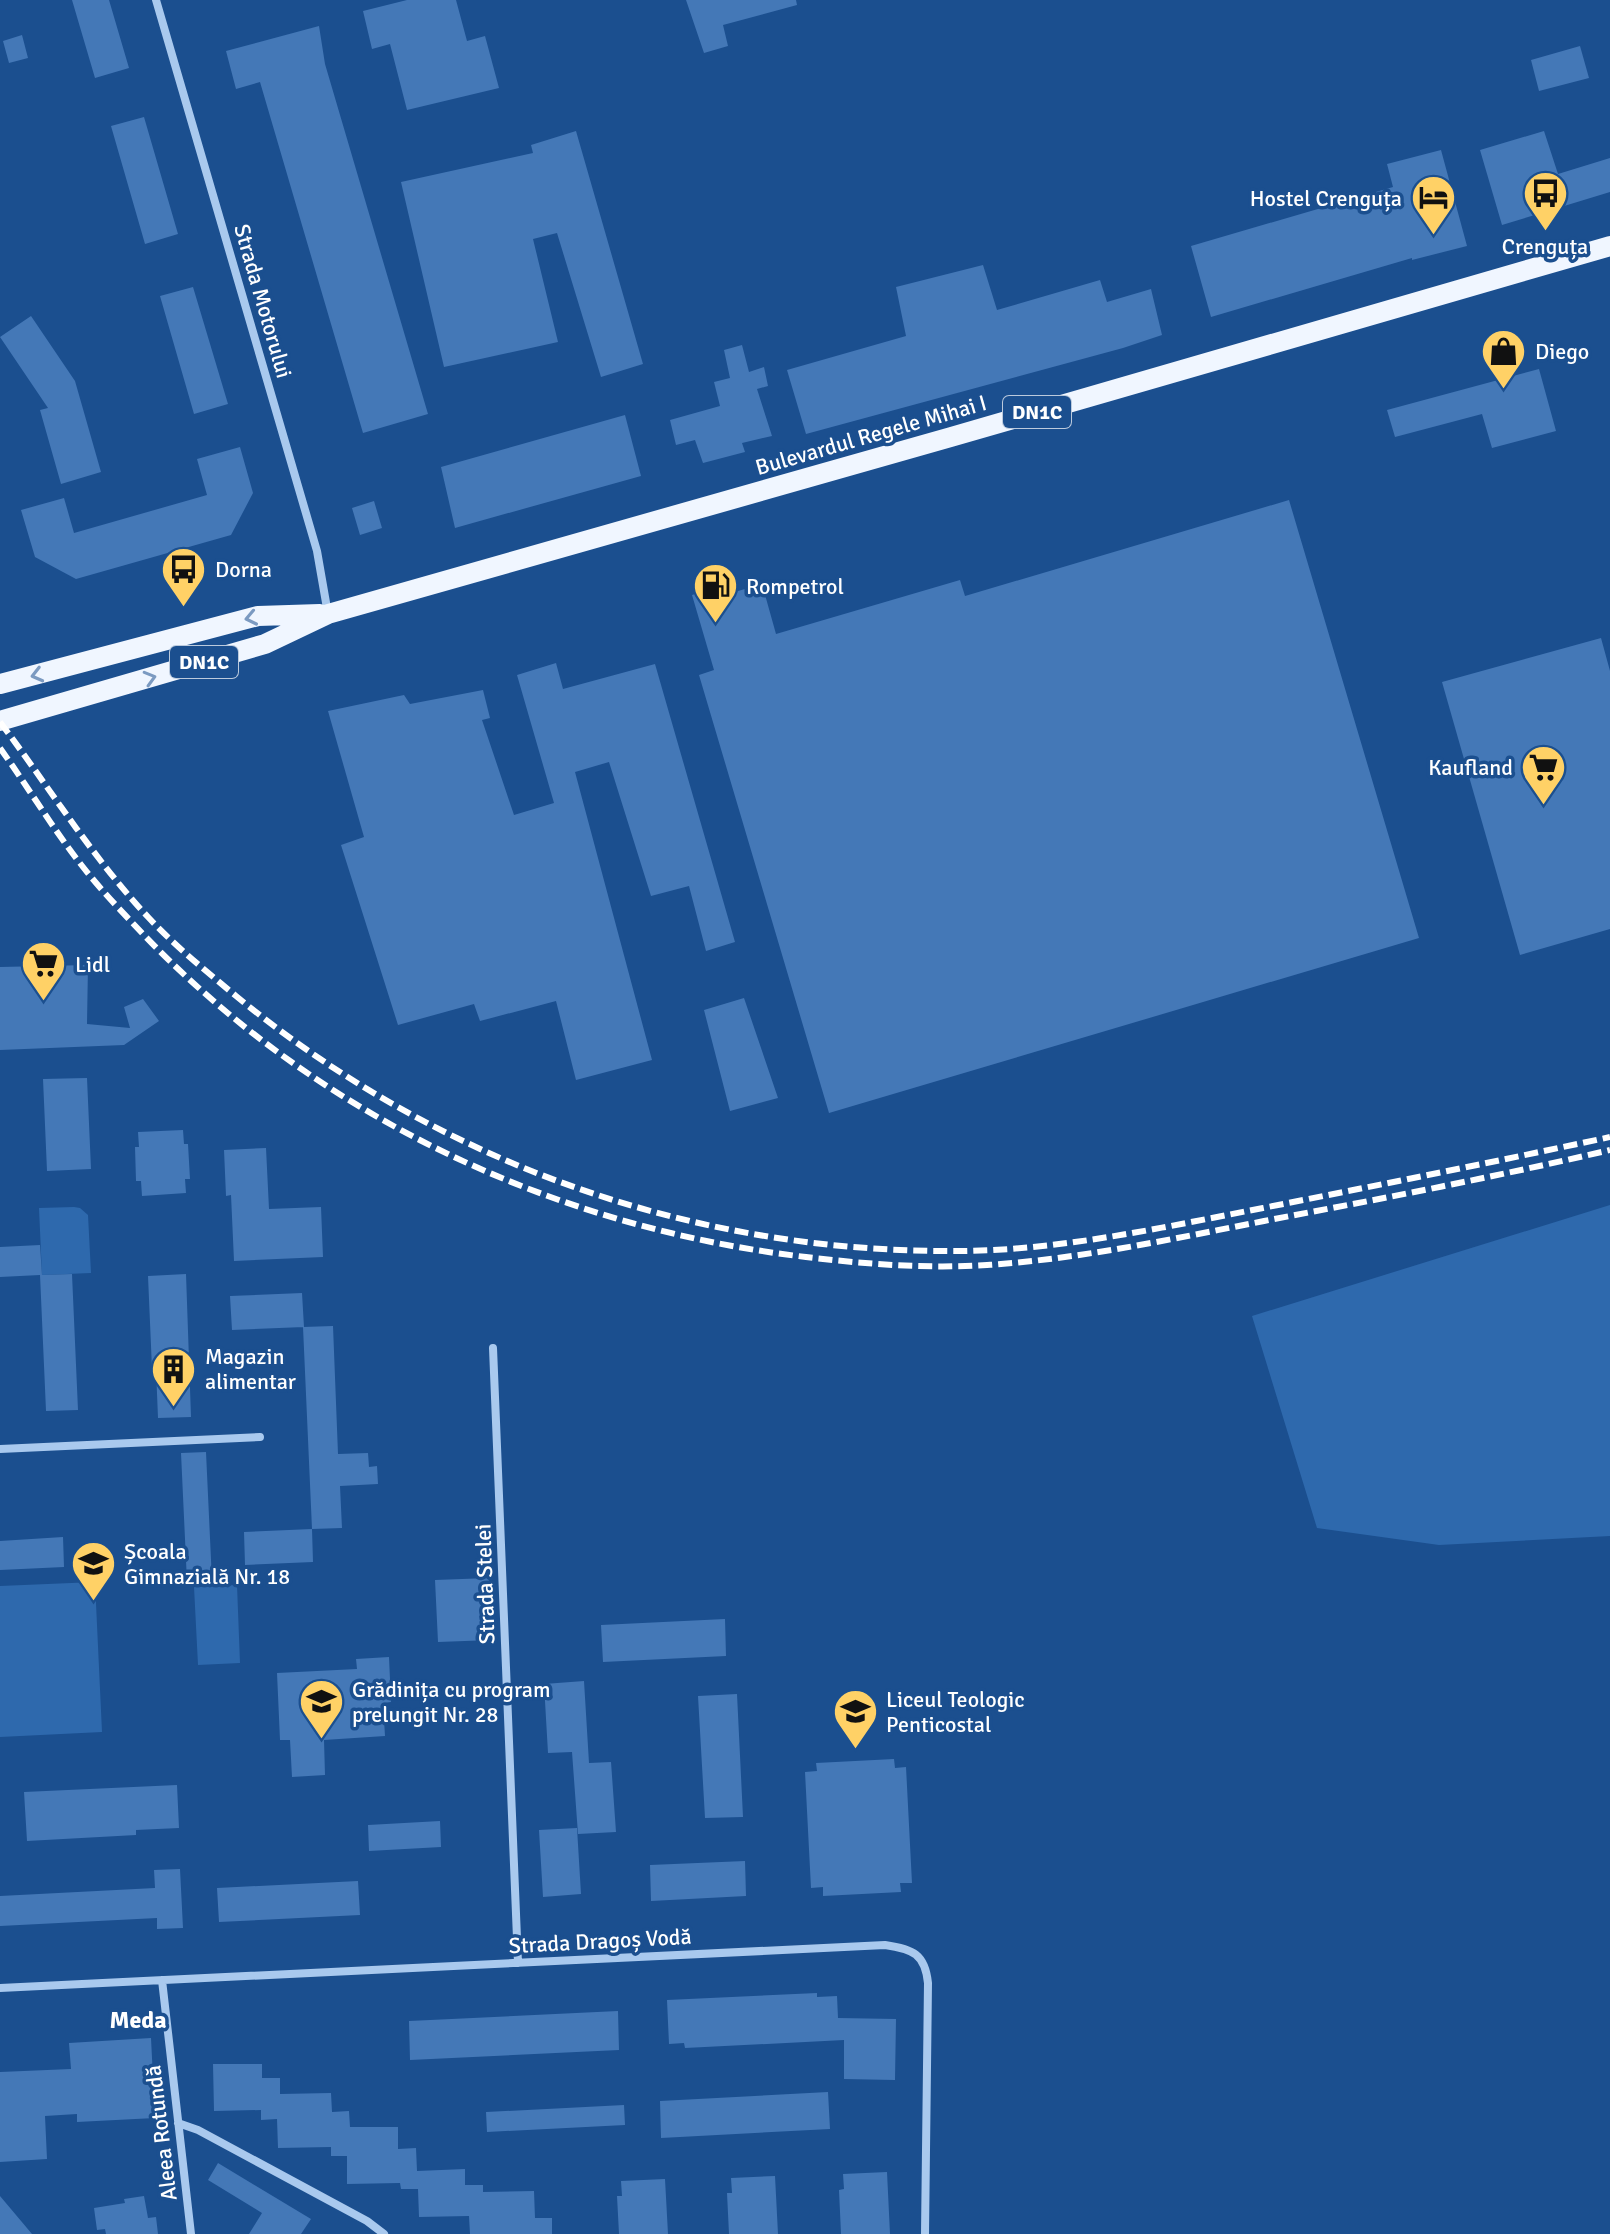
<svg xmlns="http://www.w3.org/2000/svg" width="1610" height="2234" font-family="Signika,sans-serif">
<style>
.green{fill:#2e69ad}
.building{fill:#4478b7}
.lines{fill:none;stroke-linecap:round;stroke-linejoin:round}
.minor{stroke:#a9c9ee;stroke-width:8}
.primary{stroke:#f0f6ff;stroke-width:20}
.rail{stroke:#fff;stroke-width:6;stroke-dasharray:14 6;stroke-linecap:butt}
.oneway{stroke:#7b9ac1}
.labels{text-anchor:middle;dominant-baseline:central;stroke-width:7;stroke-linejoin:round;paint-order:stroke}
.shield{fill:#1b4f8f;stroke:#bbcadd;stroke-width:2}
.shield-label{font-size:20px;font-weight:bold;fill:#fff}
.poi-label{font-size:22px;fill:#fff;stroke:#1b4f8f;text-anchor:start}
.street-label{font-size:22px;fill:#fff;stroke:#1b4f8f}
.neighbourhood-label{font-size:24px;font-weight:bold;fill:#fff;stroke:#1b4f8f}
</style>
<rect width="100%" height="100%" fill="#1b4f8f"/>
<path class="green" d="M1610 1205V1536L1439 1545 1317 1528 1252 1316Z
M74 1207 80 1208 88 1215 91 1273 42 1275 39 1208Z
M95 1582 102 1732 0 1737V1586Z
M237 1585 240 1663 198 1665 194 1587Z"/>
<path class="building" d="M72 0H109L129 68 95 78Z
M407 0H456L467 41 485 36 499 88 407 110 390 44 372 49 363 11Z
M686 0H796L797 5 723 25 728 46 704 53Z
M319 26 325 64 428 414 363 433 260 82 236 89 226 51Z
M22 35 28 58 9 63 3 41Z
M1580 46 1589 78 1539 91 1531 60Z
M144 117 178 234 145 244 111 126Z
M576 131 643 364 601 377 557 233 533 239 558 342 444 367 401 182 533 153 531 145Z
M1544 131 1558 174 1610 158V192L1502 225 1480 150Z
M1441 150 1467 246 1412 260V258L1211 317 1191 246 1393 187 1387 164Z
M983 265 997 310 1100 280 1107 302 1151 289 1162 335 1123 348 806 434 787 370 906 336 896 287Z
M193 287 228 404 194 414 160 296Z
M31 316 75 381 101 472 61 484 40 410 48 408 0 337Z
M742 345 749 372 764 367 768 386 757 389 772 436 742 443 745 452 703 463 695 440 676 445 670 420 720 406 714 382 730 378 724 350Z
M1539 369 1556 431 1492 448 1482 414 1395 437 1387 410Z
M625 415 641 476 455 528 441 467Z
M240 447 253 493 231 535 76 579 35 557 21 510 64 498 74 533 207 495 197 459Z
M1289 500 1419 938 829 1113 699 675 714 670 692 595 718 587 721 596 762 584 776 634 960 580 965 596Z
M374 501 382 528 360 535 352 508Z
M1601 638 1610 671V929L1520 955 1442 682Z
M556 663 563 689 655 664 735 942 706 951 689 886 651 896 609 762 575 772 652 1060 576 1080 556 1001 480 1021 474 1004 398 1025 341 845 364 837 328 711 404 695 410 704 483 690 490 718 482 720 514 815 554 803 517 675Z
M88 965 87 1024 130 1028 124 1007 143 999 159 1021 124 1045 0 1050V967Z
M744 998 778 1098 730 1111 704 1010Z
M87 1078 91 1169 47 1171 43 1079Z
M183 1130 184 1144H188L190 1179H185L186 1193 142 1196 141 1181H136L135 1147H139L138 1132Z
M266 1148 269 1209 321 1207 323 1257 234 1261 231 1195 226 1196 224 1150Z
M40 1245 42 1275 72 1274 78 1410 46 1411 40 1275 0 1277V1247Z
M186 1274 191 1417 158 1418 156 1369H152L148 1276Z
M302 1293 304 1327 232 1330 230 1296Z
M333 1326 338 1454 368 1453 369 1467 377 1466 378 1484 340 1486 342 1528 312 1529 303 1327Z
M206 1452 212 1581 187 1582 181 1453Z
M312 1529 313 1562 245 1565 244 1532Z
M63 1537 64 1567 0 1570V1541Z
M489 1578 492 1640 438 1642 435 1580Z
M725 1619 726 1656 603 1662 601 1625Z
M389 1657 391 1702 383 1703 385 1736 324 1740 325 1775 292 1777 290 1740H280L277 1673 357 1669 356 1659Z
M584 1681 589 1763 611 1762 616 1832 578 1834 572 1752 548 1753 544 1684Z
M737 1694 743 1817 705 1818 698 1696Z
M894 1759 895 1768 906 1767 912 1883H900L901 1892 823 1896V1887L811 1888 805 1772 817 1771 816 1763Z
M177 1785 179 1828 136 1830V1835L27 1841 24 1792Z
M440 1821 441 1847 369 1851 368 1825Z
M577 1828 581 1894 543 1897 539 1830Z
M745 1861 746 1896 651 1901 650 1865Z
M180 1869 183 1928 157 1929V1918L0 1926V1896L155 1888 154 1870Z
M358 1881 360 1915 219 1922 217 1888Z
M817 1993V1997L837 1996 838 2018 896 2019 895 2080 844 2079V2040L685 2048 684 2043 669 2044 667 2000Z
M618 2011 619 2050 410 2060 409 2021Z
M151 2038 155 2118 77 2122V2114L45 2116 47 2159 0 2162V2072L71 2069 69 2043Z
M213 2064H262V2078H280V2094L331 2093 332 2112 349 2111 350 2127H398V2149L416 2148 417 2171 465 2169V2185H483V2192L534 2191 535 2218H552V2234H470L469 2216 419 2217 418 2189H401L400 2183 347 2184V2156H331V2147L278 2148 277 2119 261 2120V2110L214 2111Z
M828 2092 830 2129 661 2138 660 2101Z
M624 2105 625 2125 487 2132 486 2112Z
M218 2163 311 2219 301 2234H249L262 2213 208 2180Z
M887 2172 890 2234H841L839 2190 844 2189 843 2174Z
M775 2176 778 2234H729L727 2193H732L731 2178Z
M665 2179 668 2234H619L617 2196H622L621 2181Z
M0 2196 32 2234H0Z
M144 2196 148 2218 156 2217 158 2234H106L105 2229 97 2230 94 2208 125 2203 124 2199Z"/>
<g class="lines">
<path class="minor" d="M156 0 317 551 328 614
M493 1348 518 1963
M0 1449 260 1437
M162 1980 191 2234
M0 1988 885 1945C913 1949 925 1954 928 1983L925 2234
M178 2123 198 2130 367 2221 384 2234"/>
<path class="primary" d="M0 684 258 616 320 614
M0 721 265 644 328 614 951 437 1610 246"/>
<path class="rail" d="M0 722C49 787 92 857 148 917 175 946 206 971 236 996 436 1161 688 1251 948 1251 1054 1252 1159 1228 1263 1208 1379 1185 1494 1162 1610 1137
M0 748C28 787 53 829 83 867 101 890 123 913 143 934 318 1117 556 1228 806 1257 865 1264 927 1269 987 1265 1080 1259 1172 1239 1264 1221 1380 1199 1495 1177 1610 1150"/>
</g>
<defs><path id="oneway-chevron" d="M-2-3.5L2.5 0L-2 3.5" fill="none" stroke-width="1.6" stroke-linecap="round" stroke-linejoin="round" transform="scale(2)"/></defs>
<g class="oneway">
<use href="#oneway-chevron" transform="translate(251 618) rotate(168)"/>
<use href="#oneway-chevron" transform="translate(37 675) rotate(166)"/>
<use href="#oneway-chevron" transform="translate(150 678) rotate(-16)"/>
</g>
<defs>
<symbol id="bus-pin" viewBox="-11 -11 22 30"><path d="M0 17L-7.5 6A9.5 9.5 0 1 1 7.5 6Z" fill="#ffd166" stroke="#1b4f8f"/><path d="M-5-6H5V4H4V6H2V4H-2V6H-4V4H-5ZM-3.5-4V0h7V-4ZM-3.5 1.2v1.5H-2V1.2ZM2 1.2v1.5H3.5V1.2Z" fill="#111"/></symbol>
<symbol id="hotel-pin" viewBox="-11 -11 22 30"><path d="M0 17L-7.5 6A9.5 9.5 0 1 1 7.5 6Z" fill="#ffd166" stroke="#1b4f8f"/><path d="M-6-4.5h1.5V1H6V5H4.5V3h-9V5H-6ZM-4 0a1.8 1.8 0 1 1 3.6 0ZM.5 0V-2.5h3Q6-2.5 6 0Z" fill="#111"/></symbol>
<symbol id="shop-pin" viewBox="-11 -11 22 30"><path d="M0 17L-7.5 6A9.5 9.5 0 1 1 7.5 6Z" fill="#ffd166" stroke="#1b4f8f"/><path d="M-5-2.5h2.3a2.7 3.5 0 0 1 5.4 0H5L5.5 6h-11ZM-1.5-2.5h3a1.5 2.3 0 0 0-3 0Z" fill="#111"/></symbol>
<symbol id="fuel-pin" viewBox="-11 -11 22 30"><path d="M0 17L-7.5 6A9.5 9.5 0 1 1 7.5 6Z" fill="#ffd166" stroke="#1b4f8f"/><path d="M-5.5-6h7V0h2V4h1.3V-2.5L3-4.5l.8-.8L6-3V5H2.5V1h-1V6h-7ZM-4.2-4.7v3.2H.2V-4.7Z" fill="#111"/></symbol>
<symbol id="supermarket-pin" viewBox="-11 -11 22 30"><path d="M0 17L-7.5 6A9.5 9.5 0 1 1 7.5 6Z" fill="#ffd166" stroke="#1b4f8f"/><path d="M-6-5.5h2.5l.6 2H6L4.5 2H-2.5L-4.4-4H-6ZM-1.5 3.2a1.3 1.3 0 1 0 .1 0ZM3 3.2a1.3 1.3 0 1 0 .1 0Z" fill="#111"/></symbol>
<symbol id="building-pin" viewBox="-11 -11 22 30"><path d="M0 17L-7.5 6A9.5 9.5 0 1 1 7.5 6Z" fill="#ffd166" stroke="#1b4f8f"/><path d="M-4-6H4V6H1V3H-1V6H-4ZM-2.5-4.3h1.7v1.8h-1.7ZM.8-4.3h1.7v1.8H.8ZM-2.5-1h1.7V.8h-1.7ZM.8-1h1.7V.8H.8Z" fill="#111"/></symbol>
<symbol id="school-pin" viewBox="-11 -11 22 30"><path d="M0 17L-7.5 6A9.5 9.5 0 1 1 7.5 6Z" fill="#ffd166" stroke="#1b4f8f"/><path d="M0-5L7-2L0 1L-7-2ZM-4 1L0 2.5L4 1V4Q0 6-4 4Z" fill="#111"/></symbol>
</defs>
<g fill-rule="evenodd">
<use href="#bus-pin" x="1520" y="168" width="51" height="69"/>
<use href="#hotel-pin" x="1408" y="172" width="51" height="69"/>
<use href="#shop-pin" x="1478" y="326" width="51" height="69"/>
<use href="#bus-pin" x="158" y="544" width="51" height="69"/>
<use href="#fuel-pin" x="690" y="560" width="51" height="69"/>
<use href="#supermarket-pin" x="1518" y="742" width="51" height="69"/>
<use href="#supermarket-pin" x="18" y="938" width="51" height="69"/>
<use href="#building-pin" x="148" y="1344" width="51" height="69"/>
<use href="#school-pin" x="68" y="1538" width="51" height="69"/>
<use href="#school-pin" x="296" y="1676" width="51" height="69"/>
<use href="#school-pin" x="830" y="1686" width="51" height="69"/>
</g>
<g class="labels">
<g class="shield">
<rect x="1003" y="396" width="68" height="32" rx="6"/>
<rect x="170" y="646" width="68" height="32" rx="6"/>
</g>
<g class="shield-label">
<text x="1037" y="412">DN1C</text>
<text x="204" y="662">DN1C</text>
</g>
<g class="poi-label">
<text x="1402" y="198" text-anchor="end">Hostel Crenguța</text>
<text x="1545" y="246" text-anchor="middle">Crenguța</text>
<text x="1535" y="351">Diego</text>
<text x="215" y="569">Dorna</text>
<text x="746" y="586">Rompetrol</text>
<text x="1513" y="767" text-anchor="end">Kaufland</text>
<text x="75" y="964">Lidl</text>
<text x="205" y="1356">Magazin<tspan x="205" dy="25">alimentar</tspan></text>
<text x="124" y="1551">Școala<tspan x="124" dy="25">Gimnazială Nr. 18</tspan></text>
<text x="352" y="1689">Grădinița cu program<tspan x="352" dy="25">prelungit Nr. 28</tspan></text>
<text x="886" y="1699">Liceul Teologic<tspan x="886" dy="25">Penticostal</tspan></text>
</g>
<g class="street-label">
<text transform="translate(263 301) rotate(74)">Strada Motorului</text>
<text transform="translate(871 435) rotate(-16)">Bulevardul Regele Mihai I</text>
<text transform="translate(485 1584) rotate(-92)">Strada Stelei</text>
<text transform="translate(600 1941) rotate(-3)">Strada Dragoș Vodă</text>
<text transform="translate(161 2133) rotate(-97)">Aleea Rotundă</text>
</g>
<g class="neighbourhood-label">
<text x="138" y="2020">Meda</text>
</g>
</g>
</svg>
